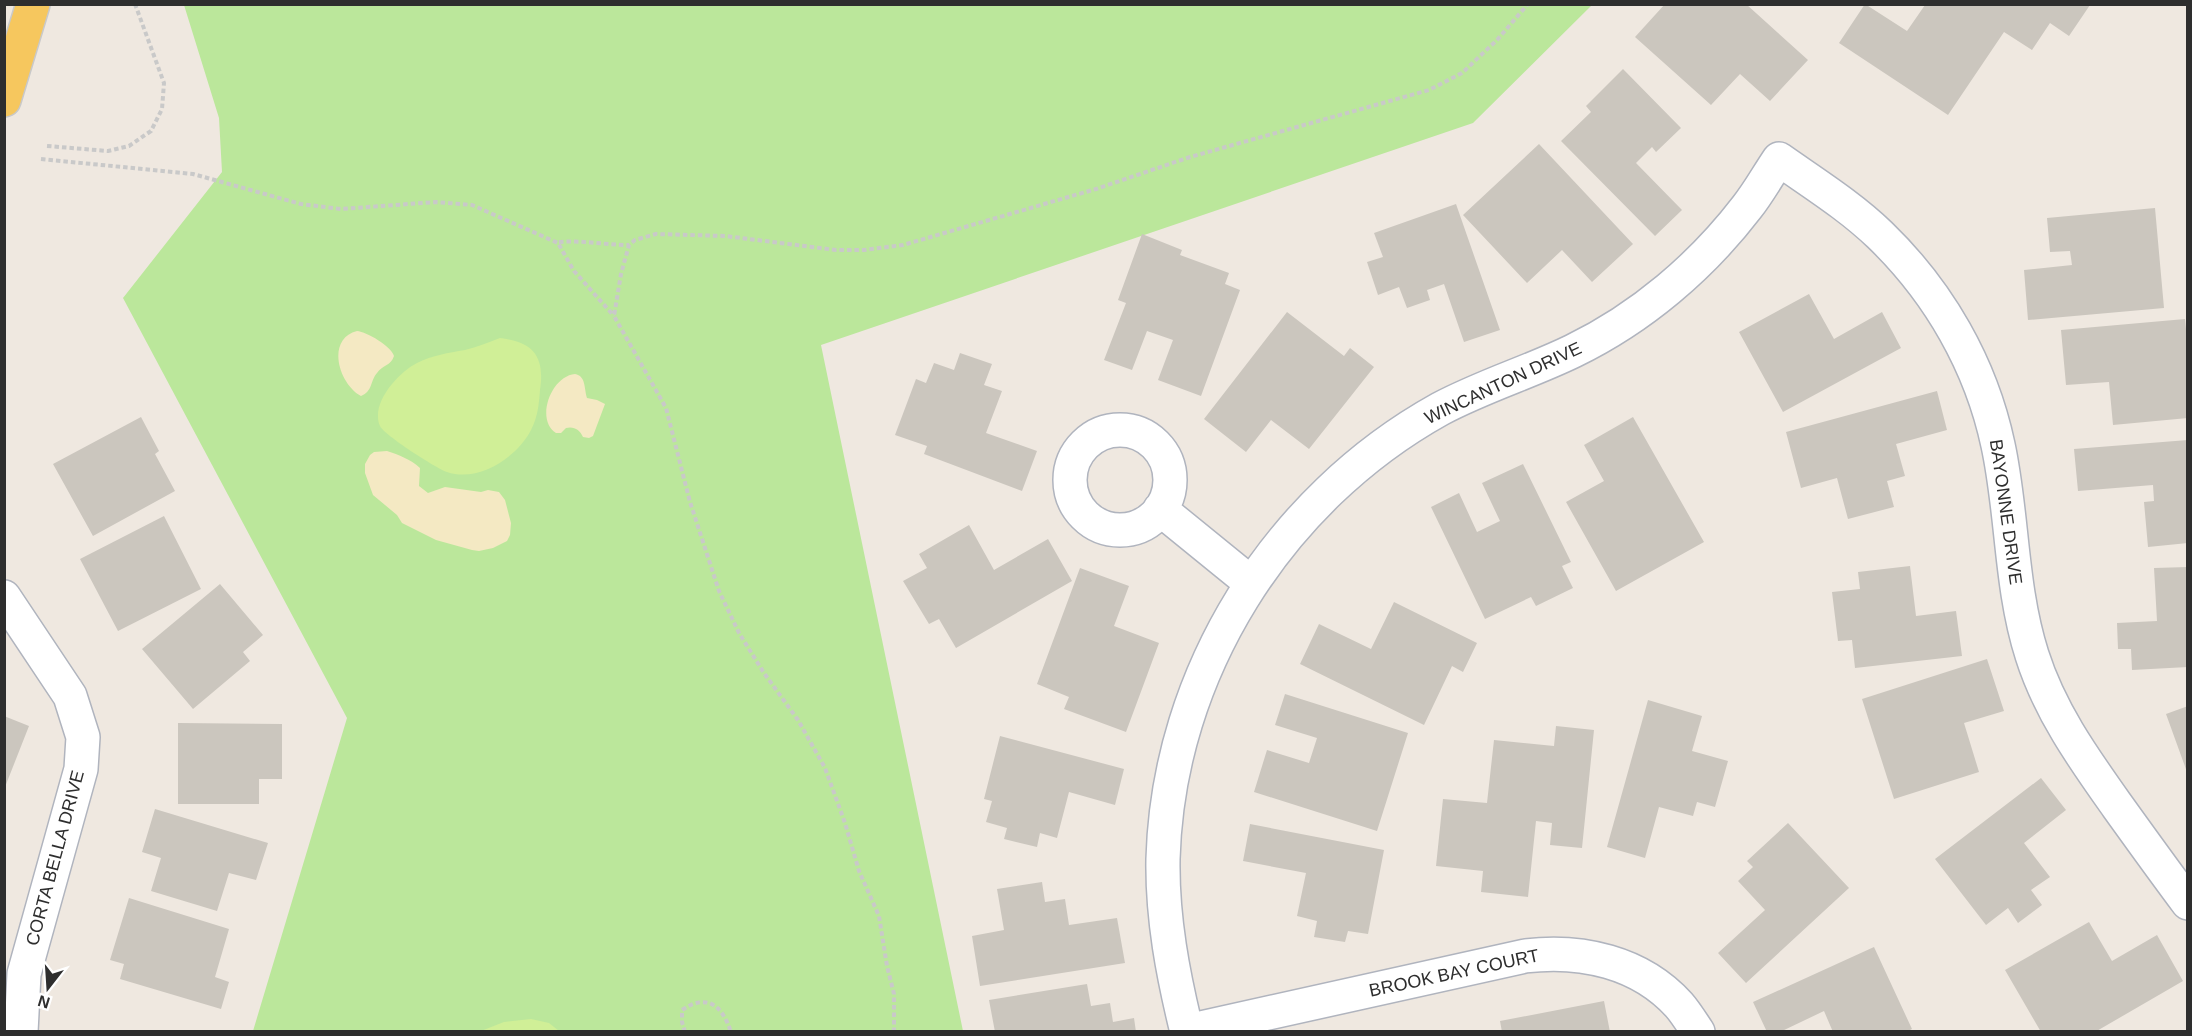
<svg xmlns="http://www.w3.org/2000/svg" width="2192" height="1036" font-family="Helvetica,sans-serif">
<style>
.green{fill:#bbe79b}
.sand{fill:#f4e9c3}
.pitch{fill:#d0ef97}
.building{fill:#cbc6be}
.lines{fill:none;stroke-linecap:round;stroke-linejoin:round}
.minor-casing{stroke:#b0b4be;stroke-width:36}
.primary-casing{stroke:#c9c9c9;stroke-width:36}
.path{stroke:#c9c9c9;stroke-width:4;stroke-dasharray:4.5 3;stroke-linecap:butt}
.minor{stroke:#fff;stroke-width:33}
.primary{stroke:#f6c75e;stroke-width:33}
.labels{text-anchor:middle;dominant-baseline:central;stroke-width:5;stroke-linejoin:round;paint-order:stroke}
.street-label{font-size:18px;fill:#2e2e2e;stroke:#fff}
</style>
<rect width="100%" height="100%" fill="#efe8e0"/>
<path class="green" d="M184 5H1592L1473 123 821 345 963 1031H253L347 718 123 298 222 172 219 118Z"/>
<path class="sand" d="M357 331C367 332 391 346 394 356 391 366 382 365 377 373 370 381 373 391 361 396 338 383 326 339 357 331Z
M575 374C586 376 584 388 587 398L597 400 605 404 593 436 589 438 583 437C580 430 574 426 566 428L561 433H556C535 420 551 376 575 374Z
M387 451C399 455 410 459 420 468L419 486 428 493 445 487 481 492 488 490 499 492 505 500 511 523 510 535 507 541 493 548 479 551 472 550 436 540 402 523 397 515 373 495 365 473V464L370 455 374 452Z"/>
<path class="pitch" d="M500 338C534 342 545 357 540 390 539 403 538 417 531 430 517 457 479 483 447 472 436 468 384 435 380 426 370 403 399 372 417 363 433 355 448 353 465 350 477 347 489 342 500 338Z
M531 1019 549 1023 559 1031H481L504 1022Z"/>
<path class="building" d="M1665 4H1746L1808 60 1770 101 1740 74 1711 105 1635 37Z
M1865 4 1907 31 1925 5H2090L2069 36 2050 23 2032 50 2004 32 1948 115 1839 43Z
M1623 69 1681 128 1656 152 1652 147 1636 163 1682 210 1655 236 1561 141 1591 112 1586 106Z
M1539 144 1633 244 1592 282 1562 250 1527 283 1463 215Z
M1456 204 1500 330 1464 342 1444 284 1427 290 1430 300 1407 308 1399 287 1378 295 1367 262 1383 257 1374 233Z
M2155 208 2164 308 2028 320 2024 270 2072 265 2070 251 2050 252 2047 218Z
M1142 234 1182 250 1180 255 1229 273 1225 284 1240 290 1201 396 1158 380 1173 340 1147 331 1132 370 1104 360 1126 303 1118 300Z
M1809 294 1834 339 1882 312 1901 348 1783 412 1739 332Z
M1287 312 1344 356 1350 348 1374 367 1309 449 1271 420 1246 452 1204 419Z
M2185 319 2188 349V418L2113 425 2109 382 2066 385 2061 330Z
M960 353 992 364 984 385 1002 391 986 433 1037 451 1022 491 924 454 927 446 895 435 916 379 926 383 934 363 954 370Z
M1937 391 1947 430 1896 444 1905 476 1887 481 1894 507 1848 519 1837 478 1801 488 1786 432Z
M141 417 159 451 155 454 175 491 93 536 53 464Z
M1633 417 1704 542 1616 591 1566 502 1604 481 1584 445Z
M2188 440V543L2148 547 2144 502 2154 501 2153 485 2078 491 2074 449Z
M1523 464 1571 562 1562 566 1573 588 1536 606 1531 597 1485 619 1431 507 1459 493 1477 532 1500 521 1482 483Z
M164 516 201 589 118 631 80 559Z
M969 525 994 570 1048 539 1072 581 956 648 939 619 929 624 903 581 927 568 919 554Z
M1910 566 1916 616 1956 611 1962 656 1855 668 1852 640 1838 641 1832 592 1860 589 1858 572Z
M2188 567V667L2132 670 2131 649H2118L2117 623 2157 621 2154 568Z
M1080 568 1129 586 1114 626 1159 643 1126 732 1064 709 1069 697 1037 684Z
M220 584 263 635 243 652 250 661 193 709 142 649Z
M1394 602 1477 643 1463 672 1452 666 1424 725 1300 664 1319 624 1371 649Z
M1987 659 2004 711 1964 723 1979 772 1894 799 1862 699Z
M1285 694 1408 733 1377 831 1254 792 1267 750 1309 763 1317 738 1275 725Z
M1648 700 1702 716 1692 751 1728 761 1715 807 1697 802 1693 816 1659 807 1645 858 1607 847Z
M2188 706V772H2187L2166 714Z
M4 716 29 726 5 787H4Z
M178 723 282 724V779H259V804H178Z
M1556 726 1594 730 1582 848 1550 845 1552 823 1536 821 1528 897 1481 892 1483 871 1436 866 1443 799 1487 803 1494 740 1554 746Z
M1000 736 1124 769 1115 805 1069 792 1057 838 1040 833 1037 847 1004 839 1007 828 986 822 992 801 984 799Z
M2041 778 2066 810 2024 843 2050 877 2031 890 2042 905 2018 923 2008 908 1986 925 1935 859Z
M155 809 268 843 256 880 229 873 217 911 151 891 161 858 142 852Z
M1788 823 1849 888 1746 983 1718 953 1765 910 1738 881 1753 867 1747 861Z
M1250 824 1384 850 1368 934 1348 931 1345 942 1314 937 1317 921 1297 916 1306 873 1243 861Z
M1042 882 1045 902 1065 899 1069 925 1117 918 1125 963 980 986 972 936 1004 930 997 889Z
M129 898 229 929 215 977 229 982 221 1009 120 979 124 964 110 960Z
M2089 922 2112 961 2157 935 2183 981 2095 1032H2041L2005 970Z
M1874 947 1912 1029 1906 1032H1833L1824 1011 1780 1032H1767L1753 1002Z
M1087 984 1091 1006 1110 1003 1113 1022 1134 1018 1136 1032H995L989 1000Z
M1604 1001 1610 1032H1502L1500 1021Z"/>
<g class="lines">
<defs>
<path id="minor" d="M1070 480a50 50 0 1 1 100 0a50 50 0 1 1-100 0Z
M1160 509 1251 583
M4 597 70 696 83 737 81 769 24 974 21 1032
M1187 1031 1525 956C1581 949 1640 962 1679 1005 1686 1013 1692 1023 1698 1032
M1187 1032C1173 975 1162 918 1163 859 1168 673 1278 499 1440 409 1483 386 1530 372 1573 351 1641 318 1701 267 1747 207 1759 192 1768 175 1779 159 1813 183 1850 206 1880 235 1939 292 1981 365 1998 445 2013 514 2010 586 2032 655 2050 712 2084 759 2118 807 2141 839 2164 871 2188 903"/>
<path id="primary" d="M4 100 33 4"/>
</defs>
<use href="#minor" class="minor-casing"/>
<use href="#primary" class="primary-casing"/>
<path class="path" d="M47 146 108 151 129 146 151 131 162 109 164 83 135 4
M41 159 193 174 301 204 341 209 436 202 472 205 558 243 574 271 614 316
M559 242C582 240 606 245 629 245
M685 1032 682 1022V1010C707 993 722 1005 731 1032
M894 1032V994L887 966 879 916 859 871 845 823 825 768 798 720 764 673 739 633 719 591 690 502 666 408 614 316 621 274 629 245 635 240 656 234 725 236 836 250H864L903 245 1096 189 1190 157 1429 90 1462 73 1497 40 1528 4"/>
<use href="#minor" class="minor"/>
<use href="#primary" class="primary"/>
</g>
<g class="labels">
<g class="street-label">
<text transform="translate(1503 383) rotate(-25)">WINCANTON DRIVE</text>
<text transform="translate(2006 512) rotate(82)">BAYONNE DRIVE</text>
<text transform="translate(55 858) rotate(-75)">CORTA BELLA DRIVE</text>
<text transform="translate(1454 973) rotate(-12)">BROOK BAY COURT</text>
</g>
</g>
<rect width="2192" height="1036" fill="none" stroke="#2e2e2e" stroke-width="12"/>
<g transform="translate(48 988) rotate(197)" stroke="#ffffff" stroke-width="4.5" paint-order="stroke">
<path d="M0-4.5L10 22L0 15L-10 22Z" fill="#2e2e2e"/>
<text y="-9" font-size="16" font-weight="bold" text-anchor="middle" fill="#2e2e2e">N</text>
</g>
</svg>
